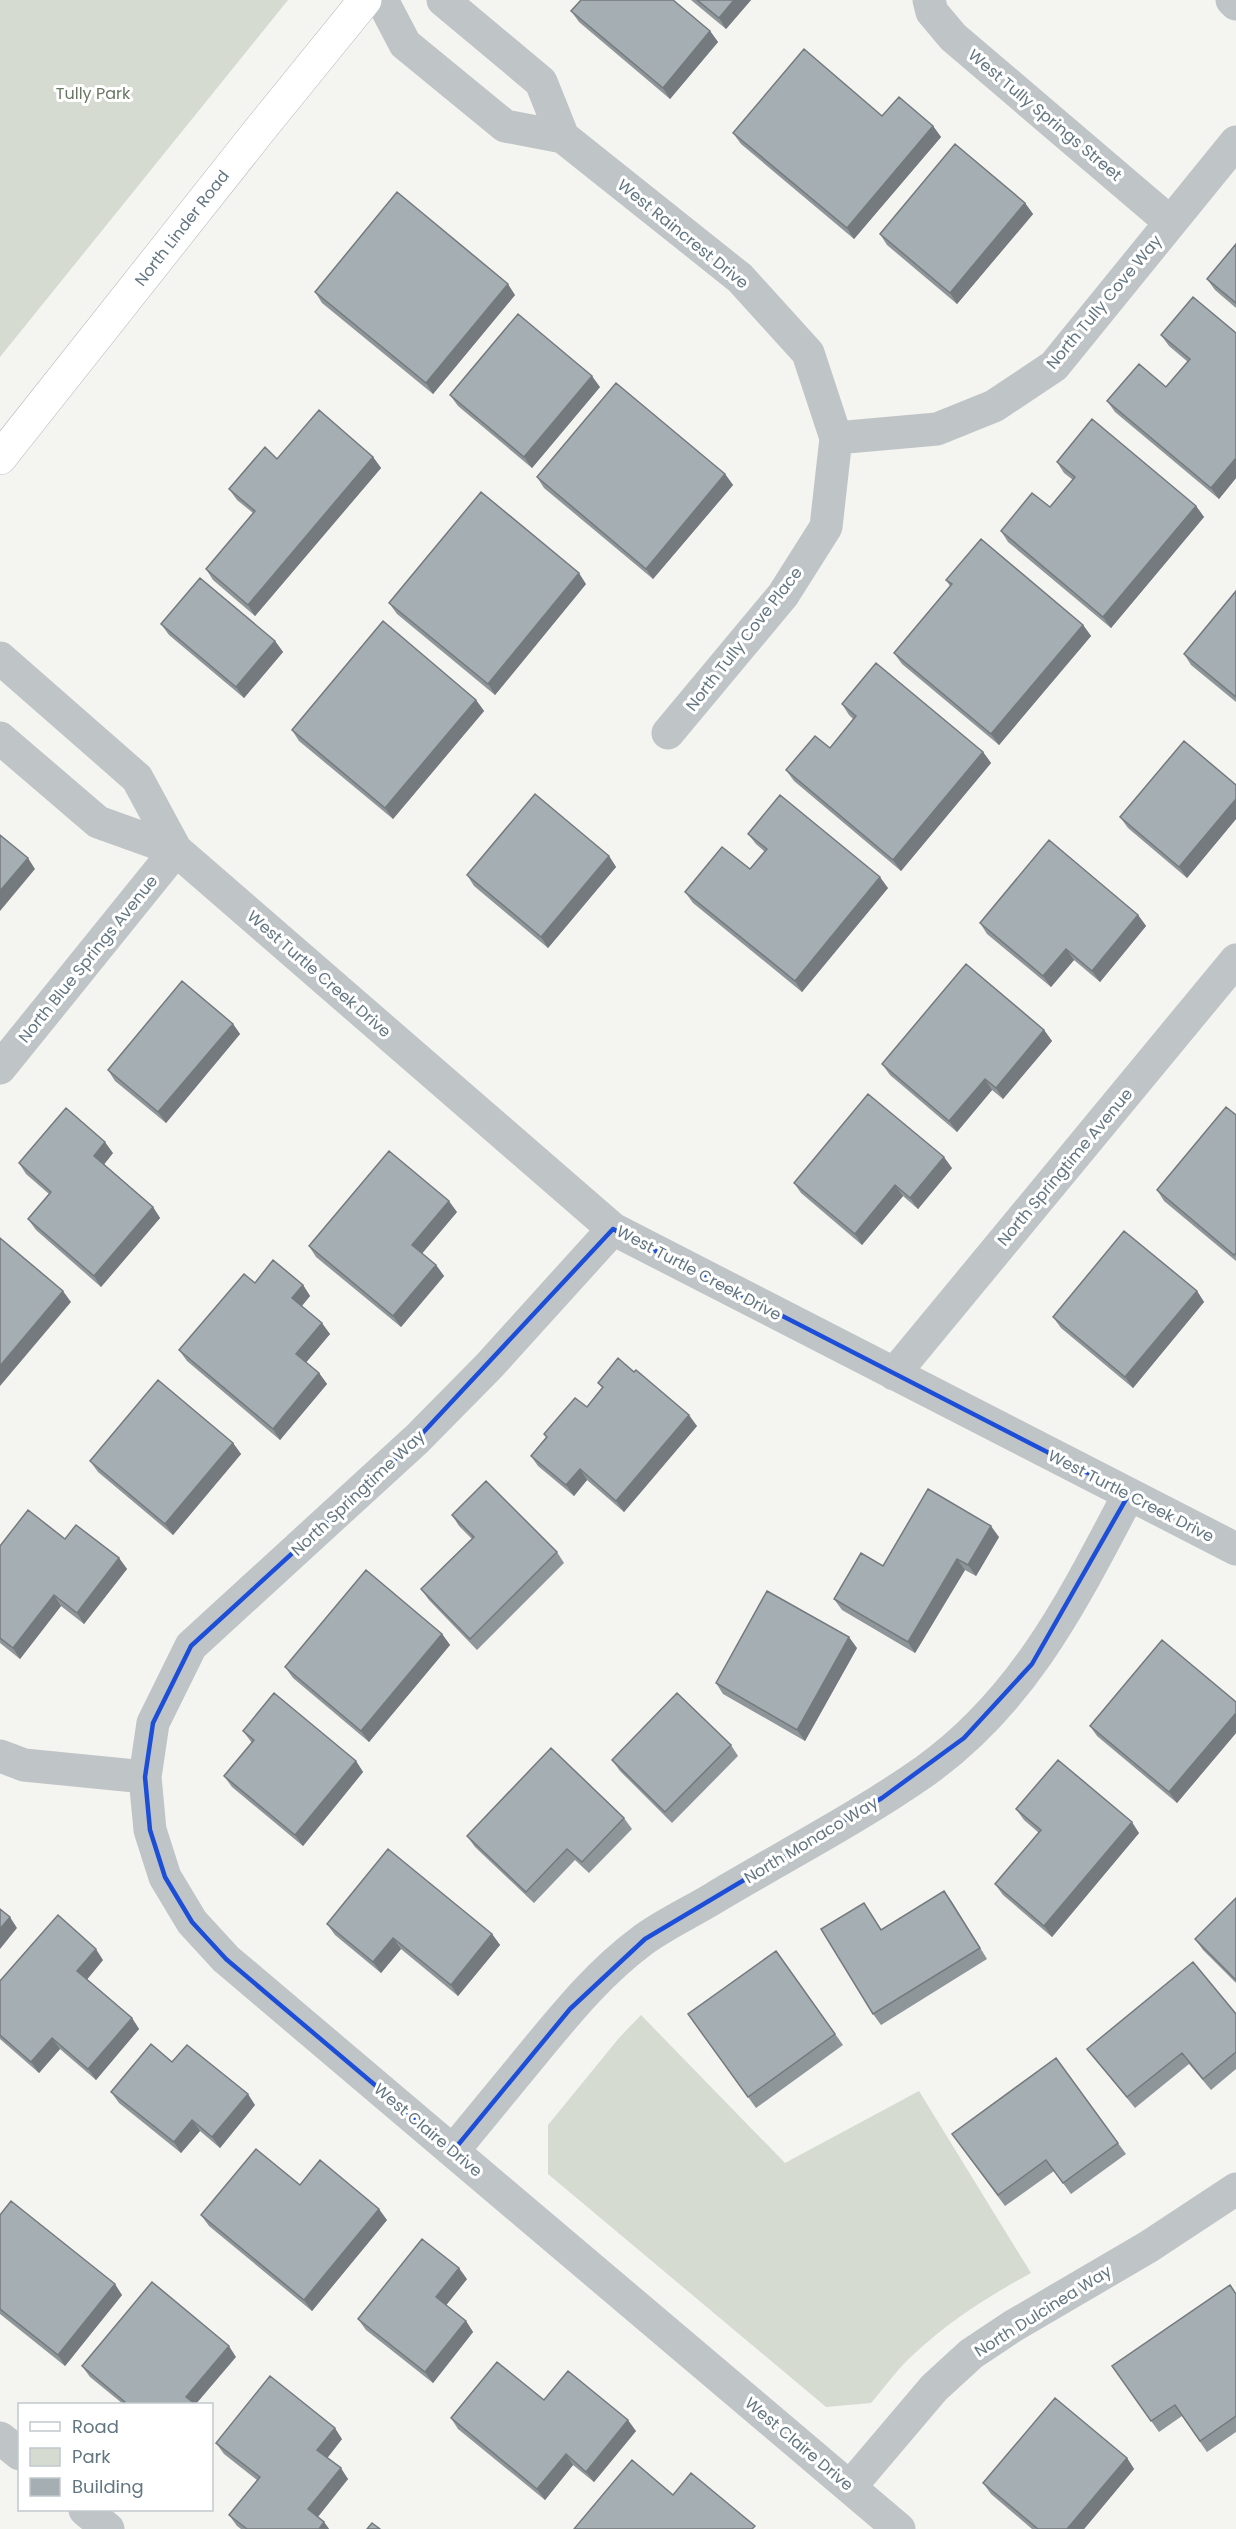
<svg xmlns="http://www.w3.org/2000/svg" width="1236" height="2529" font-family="Poppins,sans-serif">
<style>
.green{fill:#d5dbd1}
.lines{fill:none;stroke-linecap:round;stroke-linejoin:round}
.secondary-casing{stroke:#b1b7bb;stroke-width:34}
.minor{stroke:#bfc4c6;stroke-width:33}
.secondary{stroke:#fff;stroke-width:33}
.wall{fill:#8e969a}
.shaded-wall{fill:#747a7d}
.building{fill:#a5afb3;stroke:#747a7d;stroke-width:1.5}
.marked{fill:none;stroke:#1d4ed8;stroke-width:4.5;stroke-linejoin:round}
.labels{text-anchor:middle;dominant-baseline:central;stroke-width:6;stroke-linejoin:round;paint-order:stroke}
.park-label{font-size:16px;fill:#687862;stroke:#fff}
.street-label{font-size:16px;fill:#637681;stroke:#fff}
</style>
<rect width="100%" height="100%" fill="#f4f4f0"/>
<path class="green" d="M0 0H288L0 357Z
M641 2015 785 2163 919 2091 1031 2273C989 2296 949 2321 914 2354 898 2368 885 2387 871 2403L826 2407 548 2174V2125L619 2038Z"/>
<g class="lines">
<defs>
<path id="secondary" d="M0 458 258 132 365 0"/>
</defs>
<use href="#secondary" class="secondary-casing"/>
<path class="minor" d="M382 0 405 44 505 126 563 137 541 82 443 0
M929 0 932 12 953 37 1170 222
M1232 0 1236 4
M563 137 740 278 808 353 836 438 826 527 783 595 668 733
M836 438 937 429 994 406 1054 366 1236 142
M0 658 137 778 176 850 98 822 0 738
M0 1068 176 850 613 1229 1236 1549
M613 1229 489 1366 417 1439 191 1646 153 1723 145 1777 150 1830 165 1877 192 1922 226 1959 899 2529
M894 1374 1236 960
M0 1756 24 1765 145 1777
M453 2151C481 2117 508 2084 536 2050 569 2010 601 1971 643 1940 665 1924 691 1912 714 1898 784 1856 858 1818 925 1771 1025 1699 1073 1600 1129 1494
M0 2438 20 2454
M850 2487 934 2388 971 2354 1013 2326 1148 2247 1236 2189
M85 2510 108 2529"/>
<use href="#secondary" class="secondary"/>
</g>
<path class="wall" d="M691 0H751L726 29Z
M571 11 710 31 718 42 670 99 579 22Z
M882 116 933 126 941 137 854 239 741 144 733 133Z
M1025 203 1033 214 957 304 887 245 880 234Z
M1236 244V308L1215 290 1207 279Z
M315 292 515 295 433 394 322 303Z
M1236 333V478L1219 499 1115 412 1107 401 1166 387 1188 362 1169 346 1161 335Z
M600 387 532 468 458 406 450 395Z
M373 457 381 468 255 616 213 580 206 569 253 513 237 500 229 489 277 459Z
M1057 462 1196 506 1204 517 1111 628 1008 542 1001 531 1050 507 1073 480 1064 473Z
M725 474 733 485 653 579 544 488 537 477Z
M946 580 1083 625 1091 636 999 745 902 664 894 653 950 586Z
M586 584 495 695 397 614 389 603Z
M1236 591V702L1191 665 1184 654Z
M161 624 275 641 283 652 244 698 169 635Z
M476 700 484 711 393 819 299 741 292 730Z
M842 704 983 752 991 763 901 871 794 781 786 770 830 748 853 719 849 715Z
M1236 785V819L1187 878 1128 828 1120 817Z
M748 834 888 888 802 992 693 903 685 892 750 869 765 852 756 844Z
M609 856 616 867 548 948 474 886 467 875Z
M1138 915 1146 926 1100 982 1074 960 1051 987 987 934 980 923Z
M233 1024 240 1034 166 1123 115 1081 108 1070Z
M1044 1030 1052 1041 1003 1099 992 1090 957 1132 890 1075 882 1064Z
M1236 1115V1261L1164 1201 1157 1190Z
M113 1153 104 1164 153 1207 160 1218 101 1287 36 1230 28 1219 49 1194 26 1174 19 1163Z
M952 1168 918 1209 903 1196 862 1245 801 1193 794 1183Z
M457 1212 422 1253 436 1265 444 1276 401 1327 316 1257 309 1246Z
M255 1283 303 1285 310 1296 302 1306 330 1334 306 1362 319 1373 327 1384 280 1440 187 1361 179 1350Z
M1197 1291 1204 1302 1133 1388 1061 1328 1053 1317Z
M598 1383 697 1426 624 1512 587 1480 574 1496 538 1466 531 1456 546 1437 544 1434 587 1407 602 1388Z
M233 1443 241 1454 173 1535 98 1472 90 1461Z
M452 1515 557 1552 564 1563 477 1650 429 1600 421 1589 472 1539 459 1526Z
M999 1537 976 1576 965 1570 915 1653 842 1610 834 1599 883 1566Z
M65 1539 119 1558 127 1569 84 1624 61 1606 20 1659 0 1643V1546Z
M442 1634 450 1645 369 1742 293 1678 285 1667Z
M857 1648 805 1741 723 1694 716 1683Z
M1236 1702V1733L1177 1803 1097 1736 1090 1726Z
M243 1731 356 1761 363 1772 303 1846 232 1787 224 1776 252 1743Z
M731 1745 738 1756 672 1823 620 1771 612 1760Z
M1016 1809 1139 1833 1052 1937 1003 1895 995 1884 1039 1833 1024 1820Z
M624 1818 632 1829 589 1873 575 1860 534 1903 475 1847 467 1836Z
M944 1891 987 1959 881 2025 873 2014 864 1903 881 1930Z
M1236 1898V1983L1203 1950 1195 1939Z
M327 1924 492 1934 500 1945 458 1996 401 1949 381 1973 335 1935Z
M776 1951 843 2045 756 2108 688 2014Z
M103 1960 87 1979 132 2018 139 2029 96 2080 60 2049 39 2073 0 2039V1981Z
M1236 2014V2069L1211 2090 1189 2064 1135 2108 1095 2059 1087 2049Z
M1056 2058 1126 2154 1071 2194 1054 2171 1005 2206 960 2145Z
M111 2092 255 2105 220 2148 200 2131 181 2153 119 2103Z
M0 2215 122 2295 65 2366 0 2314Z
M201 2215 387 2220 312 2311 209 2226Z
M467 2279 446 2305 466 2321 473 2332 433 2383 366 2330 358 2319Z
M1236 2294V2432L1207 2452 1182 2416 1159 2432 1112 2366Z
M236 2357 123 2404 90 2377 82 2366Z
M544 2400 636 2431 594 2482 573 2465 545 2500 458 2429 451 2418Z
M342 2439 327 2458 348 2479 318 2517 324 2522 329 2529H241L237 2526 229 2515 257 2480 224 2454 216 2443Z
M1127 2458 1134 2469 1084 2529H1032L991 2494 983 2483Z"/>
<path class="shaded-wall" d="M734 0H751L726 29 719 18Z
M710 31 718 42 670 99 663 88Z
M933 126 941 137 854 239 847 228Z
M1025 203 1033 214 957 304 950 293Z
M508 284 515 295 433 394 426 383Z
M592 376 600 387 532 468 524 457Z
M373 457 381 468 255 616 248 605Z
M1236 458V478L1219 499 1211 488Z
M725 474 733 485 653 579 646 569Z
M1196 506 1204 517 1111 628 1103 617Z
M579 573 586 584 495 695 488 684Z
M1083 625 1091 636 999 745 991 734Z
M275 641 283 652 244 698 236 687Z
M476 700 484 711 393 819 385 808Z
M983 752 991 763 901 871 893 860Z
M1236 799V819L1187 878 1179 867Z
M609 856 616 867 548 948 541 937Z
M28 858 35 869 0 911V891Z
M880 877 888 888 802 992 795 981Z
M1138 915 1146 926 1100 982 1092 971Z
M1066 949 1074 960 1051 987 1043 976Z
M233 1024 240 1034 166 1123 158 1112Z
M1044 1030 1052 1041 1003 1099 996 1088Z
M985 1079 992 1090 957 1132 949 1121Z
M105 1142 113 1153 102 1167 94 1156Z
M944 1157 952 1168 918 1209 910 1198Z
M895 1185 903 1196 862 1245 855 1234Z
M449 1201 457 1212 420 1256 412 1245Z
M153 1207 160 1218 101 1287 94 1276Z
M436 1265 444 1276 401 1327 393 1316Z
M303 1285 310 1296 299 1309 292 1298Z
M63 1291 71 1302 0 1386V1366Z
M1197 1291 1204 1302 1133 1388 1125 1377Z
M322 1323 330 1334 304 1365 296 1354Z
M319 1373 327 1384 280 1440 273 1429Z
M689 1415 697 1426 624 1512 616 1501Z
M233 1443 241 1454 173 1535 165 1524Z
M580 1469 587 1480 574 1496 566 1485Z
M991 1526 999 1537 976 1576 968 1565Z
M119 1558 127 1569 84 1624 77 1613Z
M957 1559 965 1570 915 1653 908 1642Z
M54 1595 61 1606 20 1659 13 1648Z
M442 1634 450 1645 369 1742 361 1731Z
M849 1637 857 1648 805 1741 797 1730Z
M1236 1713V1733L1177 1803 1169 1792Z
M356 1761 363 1772 303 1846 295 1835Z
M1132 1822 1139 1833 1052 1937 1044 1926Z
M944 1891 952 1902 987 1959 980 1948Z
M10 1917 17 1928 0 1949V1929Z
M492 1934 500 1945 458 1996 451 1985Z
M393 1938 401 1949 381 1973 373 1962Z
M96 1949 103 1960 85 1982 77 1971Z
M132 2018 139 2029 96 2080 88 2069Z
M52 2038 60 2049 39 2073 31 2062Z
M248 2094 255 2105 220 2148 212 2137Z
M192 2120 200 2131 181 2153 174 2142Z
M379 2209 387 2220 312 2311 304 2300Z
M459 2268 467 2279 444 2308 436 2297Z
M115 2284 122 2295 65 2366 58 2355Z
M466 2321 473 2332 433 2383 425 2372Z
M229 2346 236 2357 196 2404H191L186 2397Z
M628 2420 636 2431 594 2482 586 2472Z
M335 2428 342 2439 325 2461 317 2450Z
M566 2454 573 2465 545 2500 537 2489Z
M1127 2458 1134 2469 1084 2529H1067Z
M341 2468 348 2479 315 2520 308 2509Z
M324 2522 329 2529H319Z"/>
<path class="building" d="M581 0H673L710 31 663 88 571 11Z
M697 0H734L719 18Z
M804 49 882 116 899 97 933 126 847 228 733 133Z
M955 144 1025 203 950 293 880 234Z
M397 192 508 284 426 383 315 292Z
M1236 244V303L1207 279Z
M1193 297 1236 333V458L1211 488 1107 401 1139 364 1166 387 1190 359 1161 335Z
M518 314 592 376 524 457 450 395Z
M616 383 725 474 646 569 537 477Z
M319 410 373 457 248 605 206 569 255 511 229 489 265 447 277 459Z
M1092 419 1196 506 1103 617 1001 531 1032 493 1050 507 1075 477 1057 462Z
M481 492 579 573 488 684 389 603Z
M981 539 1083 625 991 734 894 653 952 584 946 580Z
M200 578 275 641 236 687 161 624Z
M1236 591V697L1184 654Z
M383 621 476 700 385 808 292 730Z
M876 663 983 752 893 860 786 770 815 736 830 748 856 716 842 704Z
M1184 741 1236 785V799L1179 867 1120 817Z
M535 794 609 856 541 937 467 875Z
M780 795 880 877 795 981 685 892 722 847 750 869 767 849 748 834Z
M0 835 28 858 0 891Z
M1049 840 1138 915 1092 971 1066 949 1043 976 980 923Z
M966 964 1044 1030 996 1088 985 1079 949 1121 882 1064Z
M182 981 233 1024 158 1112 108 1070Z
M868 1094 944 1157 910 1198 895 1185 855 1234 794 1183Z
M1226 1107 1236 1115V1253L1234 1255 1157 1190Z
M66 1108 105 1142 94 1156 153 1207 94 1276 28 1219 51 1192 19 1163Z
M389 1151 449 1201 412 1245 436 1265 393 1316 309 1246Z
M1124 1231 1197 1291 1125 1377 1053 1317Z
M0 1238 63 1291 0 1366Z
M273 1260 303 1285 292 1298 322 1323 296 1354 319 1373 273 1429 179 1350 244 1274 255 1283Z
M618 1358 634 1372 636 1370 689 1415 616 1501 580 1469 566 1485 531 1456 547 1437 544 1434 575 1398 587 1407 603 1387 598 1383Z
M158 1380 233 1443 165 1524 90 1461Z
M486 1481 557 1552 470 1639 421 1589 474 1537 452 1515Z
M928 1489 991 1526 968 1565 957 1559 908 1642 834 1599 861 1553 883 1566Z
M28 1510 65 1539 76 1525 119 1558 77 1613 54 1595 13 1648 0 1638V1546Z
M366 1570 442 1634 361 1731 285 1667Z
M767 1591 849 1637 797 1730 716 1683Z
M1162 1640 1236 1702V1713L1169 1792 1090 1726Z
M274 1693 356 1761 295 1835 224 1776 254 1740 243 1731Z
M677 1693 731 1745 665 1812 612 1760Z
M551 1748 624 1818 582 1862 567 1849 526 1892 467 1836Z
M1058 1760 1132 1822 1044 1926 995 1884 1041 1830 1016 1809Z
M388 1849 492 1934 451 1985 393 1938 373 1962 327 1924Z
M944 1891 980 1948 873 2014 821 1929 864 1903 881 1930Z
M1236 1898V1980L1195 1939Z
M0 1909 10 1917 0 1929Z
M58 1915 96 1949 77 1971 132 2018 88 2069 52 2038 31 2062 0 2035V1981Z
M776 1951 835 2034 748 2097 688 2014Z
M1193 1962 1236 2014V2052L1203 2079 1182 2053 1127 2097 1087 2049Z
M151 2044 172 2062 187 2045 248 2094 212 2137 192 2120 174 2142 111 2092Z
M1056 2058 1118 2143 1063 2183 1046 2160 998 2195 952 2134Z
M256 2149 300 2185 320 2160 379 2209 304 2300 201 2215Z
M11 2201 115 2284 58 2355 0 2309V2215Z
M422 2239 459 2268 436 2297 466 2321 425 2372 358 2319Z
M152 2282 229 2346 186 2397 195 2404H123L125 2402 82 2366Z
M1230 2285 1236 2294V2416L1200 2441 1175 2405 1151 2421 1112 2366Z
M497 2362 544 2400 568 2371 628 2420 586 2472 566 2454 537 2489 451 2418Z
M270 2376 335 2428 317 2450 341 2468 308 2509 324 2522 319 2529H247L229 2515 260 2477 216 2443Z
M1055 2398 1127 2458 1067 2529H1038L983 2483Z
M632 2460 673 2495 691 2473 755 2526 752 2529H574Z
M372 2523 380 2529H367Z"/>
<path class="marked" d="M613 1229 1129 1494 1032 1664 964 1738 882 1798 645 1939 570 2009 453 2151 226 1959 192 1922 165 1877 150 1830 145 1777 153 1723 191 1646 417 1439Z"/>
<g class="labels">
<g class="park-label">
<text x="93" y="93">Tully Park</text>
</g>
<g class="street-label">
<text transform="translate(1045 115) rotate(40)">West Tully Springs Street</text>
<text transform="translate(182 228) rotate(-52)">North Linder Road</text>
<text transform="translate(683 234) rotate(39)">West Raincrest Drive</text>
<text transform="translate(1104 302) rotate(-50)">North Tully Cove Way</text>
<text transform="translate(744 639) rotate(-52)">North Tully Cove Place</text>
<text transform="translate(88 959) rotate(-51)">North Blue Springs Avenue</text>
<text transform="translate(319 974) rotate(41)">West Turtle Creek Drive</text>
<text transform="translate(1065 1167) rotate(-50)">North Springtime Avenue</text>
<text transform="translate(699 1273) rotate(28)">West Turtle Creek Drive</text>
<text transform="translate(358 1493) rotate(-43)">North Springtime Way</text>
<text transform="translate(1131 1496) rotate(27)">West Turtle Creek Drive</text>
<text transform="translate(811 1840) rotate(-31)">North Monaco Way</text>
<text transform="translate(428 2130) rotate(40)">West Claire Drive</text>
<text transform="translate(1043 2311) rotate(-32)">North Dulcinea Way</text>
<text transform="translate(799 2444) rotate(40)">West Claire Drive</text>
</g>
</g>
<rect x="18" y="2403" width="195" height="108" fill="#ffffff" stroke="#c1c8cd" stroke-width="1.5"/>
<rect x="30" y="2422" width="30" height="9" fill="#ffffff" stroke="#c1c8cd" stroke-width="1.5"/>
<text x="72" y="2433" font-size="18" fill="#637681">Road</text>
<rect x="30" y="2448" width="30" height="18" fill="#d5dbd1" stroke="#c1c8cd" stroke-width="1.5"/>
<text x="72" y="2463" font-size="18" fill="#637681">Park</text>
<rect x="30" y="2478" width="30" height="18" fill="#a5afb3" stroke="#c1c8cd" stroke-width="1.5"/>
<text x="72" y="2493" font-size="18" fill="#637681">Building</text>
</svg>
